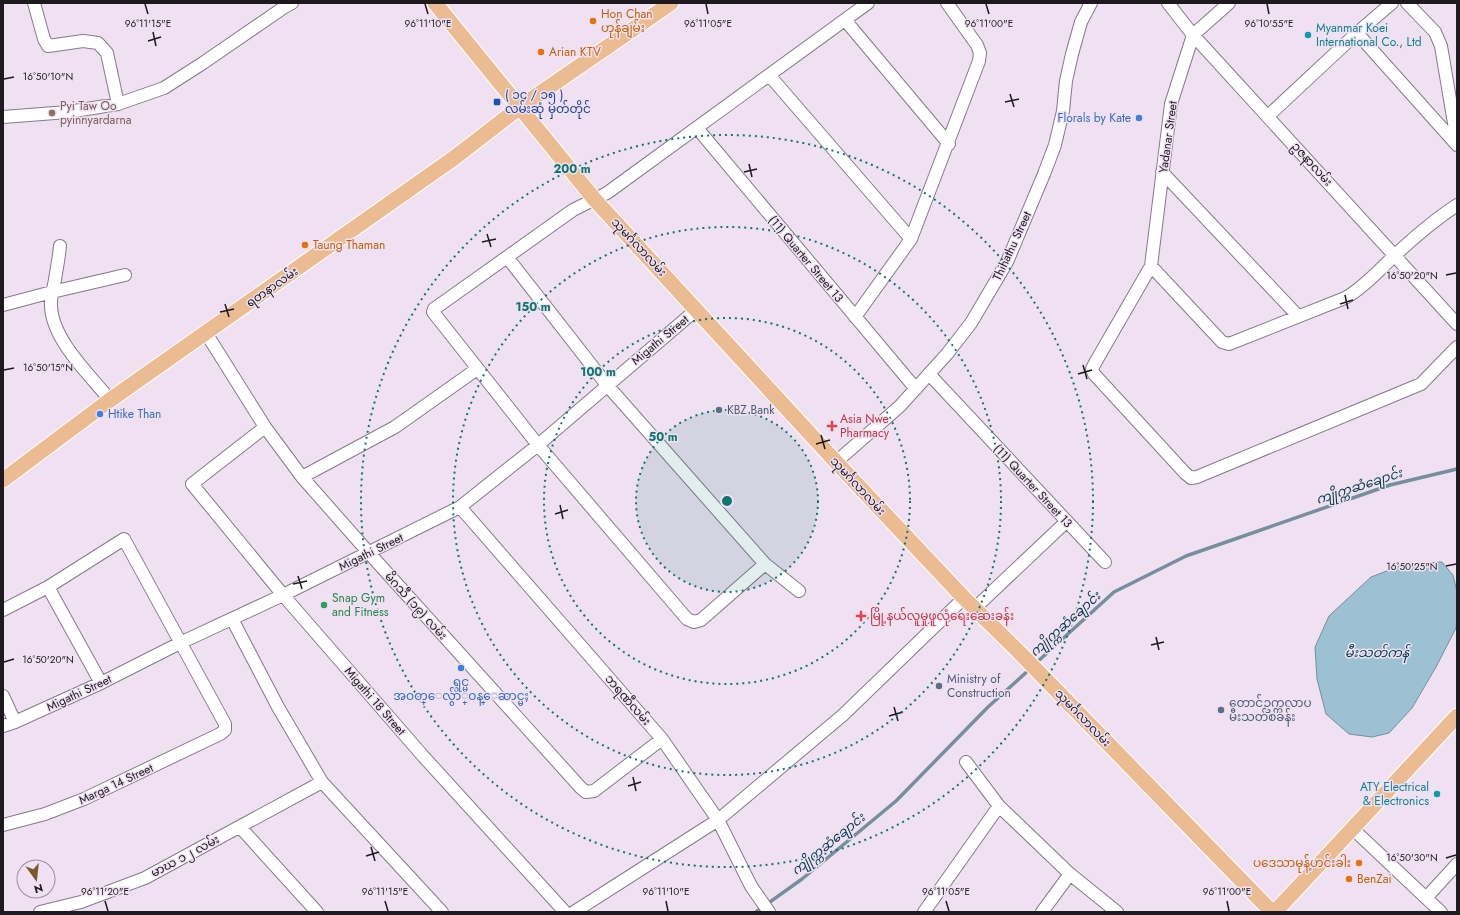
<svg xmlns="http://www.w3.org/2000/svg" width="1460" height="915" font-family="Jost,'Noto Sans Myanmar',sans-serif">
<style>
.water{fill:#9bc1d2;stroke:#768f9c}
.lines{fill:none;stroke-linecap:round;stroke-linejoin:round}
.stream{stroke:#768f9c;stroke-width:3.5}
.minor-casing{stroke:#867a89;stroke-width:14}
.major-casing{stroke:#fff;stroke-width:17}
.minor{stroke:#fff;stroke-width:12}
.major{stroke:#ebbb91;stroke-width:15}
.ticks{fill:none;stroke:#1e191f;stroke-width:1.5}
.ring{fill:none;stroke:#0f766e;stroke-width:2;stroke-dasharray:2 4}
.food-dot{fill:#e8710a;stroke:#efe1f2;stroke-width:1.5}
.culture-dot{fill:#0f9aa8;stroke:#efe1f2;stroke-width:1.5}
.transit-dot{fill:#1a4fb4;stroke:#efe1f2;stroke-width:1.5}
.education-dot{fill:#8d6e63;stroke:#efe1f2;stroke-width:1.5}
.shop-dot{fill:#3f7fe0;stroke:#efe1f2;stroke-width:1.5}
.service-dot{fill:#5c6f8a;stroke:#efe1f2;stroke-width:1.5}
.health-dot{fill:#e0444e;stroke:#efe1f2;stroke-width:1.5}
.leisure-dot{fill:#2e9e5b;stroke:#efe1f2;stroke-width:1.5}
.labels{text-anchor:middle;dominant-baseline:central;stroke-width:3;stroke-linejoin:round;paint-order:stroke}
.food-label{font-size:12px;fill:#c56008;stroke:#efe1f2;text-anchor:start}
.culture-label{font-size:12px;fill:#0d838f;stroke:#efe1f2;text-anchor:start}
.transit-label{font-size:12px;fill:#164399;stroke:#efe1f2;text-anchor:start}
.education-label{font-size:12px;fill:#785e54;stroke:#efe1f2;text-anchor:start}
.shop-label{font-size:12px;fill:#366cbe;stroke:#efe1f2;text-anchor:end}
.street-label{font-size:12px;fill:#1e191f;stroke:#efe1f2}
.service-label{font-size:12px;fill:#4e5e75;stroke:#efe1f2;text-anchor:start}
.health-label{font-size:12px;fill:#be3a42;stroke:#efe1f2;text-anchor:start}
.leisure-label{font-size:12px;fill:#27864d;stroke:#efe1f2;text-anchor:start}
.water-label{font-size:13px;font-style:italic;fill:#00394b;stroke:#efe1f2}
.ticks-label{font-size:10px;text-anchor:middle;fill:#1e191f;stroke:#efe1f2;stroke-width:3;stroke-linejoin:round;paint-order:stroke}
.centre{fill:#0f766e;stroke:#efe1f2;stroke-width:2}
.ring-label{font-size:12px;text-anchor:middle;font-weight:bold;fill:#0f766e;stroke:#efe1f2;stroke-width:3;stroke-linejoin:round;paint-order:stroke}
</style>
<rect width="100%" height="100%" fill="#efe1f2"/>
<path class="water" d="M1442 562 1453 575 1457 592V617L1456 628 1436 667 1412 708 1389 733 1372 737 1349 734 1326 714 1317 679 1315 647 1329 616 1371 577 1405 564Z"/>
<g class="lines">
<path class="stream" d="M1036 663 1114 592 1186 556 1390 485 1457 469
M756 912 802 879 896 801 988 707 1030 669"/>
<defs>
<path id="minor" d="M34 3 44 39 48 46 83 41 98 43 107 53 118 104
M1168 3 1193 35 1457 324
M1229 3 1193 35 1171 104 1151 266 1095 363 1092 369 1094 374 1185 473 1191 478 1197 477 1421 384 1457 347
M1407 3 1435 32 1441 46 1457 141
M845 20 949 144
M1357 33 1457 145
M769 75 911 239
M1268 116 1357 33 1392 3
M3 117 68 112 118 104 164 88 203 63 283 8 292 3
M697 128 916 389
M1162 172 1298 316
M60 246C59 257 57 268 55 279 54 288 50 297 51 306 52 340 90 375 110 400
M507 257 607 385 765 564 799 591
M1151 266 1222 342 1229 344 1345 298C1363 288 1377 272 1392 258 1412 239 1434 220 1457 205
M3 305 52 292 125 275
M855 317 911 239 979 61 980 53 977 45 947 3
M206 333 265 427 302 477 369 553 581 788 586 792 594 791 662 739
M929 374 1105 562
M265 427 192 484 283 595 423 756 565 912
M836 462 900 406 947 354 971 323 1007 262 1044 174 1055 145 1063 111 1066 81 1072 54 1081 22 1091 3
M302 477 395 427 477 369
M460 507 662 739 718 820 751 886 769 912
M765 564 701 620 694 622 687 619 538 445 433 312 434 309 573 210 607 193 868 3
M48 587 101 683
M975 608 1067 521
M3 610 48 587 124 539 225 724V730L220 734 84 799 45 814 3 825
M232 619 278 707 322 782 442 912
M3 696 15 722
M3 726 15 722 101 683 180 643 283 595 460 507 538 445 696 310
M966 762 999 806 1070 874 1117 912
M240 827 317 912
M1353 829 1441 912
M1426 898 1457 864
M40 912 81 902 145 878 322 782
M574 912 718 820 843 715 964 598
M924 912 999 806
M1042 912 1070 874"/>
<path id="major" d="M435 3 595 200 836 462 964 598 1019 652 1272 912
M3 480 110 400 454 158 520 107 671 3
M1275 912 1457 716"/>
</defs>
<use href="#minor" class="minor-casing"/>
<use href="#major" class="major-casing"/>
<use href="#minor" class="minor"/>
<use href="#major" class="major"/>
</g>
<path class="ticks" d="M145 4 148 14M425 4 428 14M706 4 708 14M986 4 989 14M1267 4 1269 14M153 32 156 46M148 41 161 37M4 79 14 77M1010 94 1014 107M1005 102 1019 99M749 164 752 177M744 172 757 169M487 234 491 247M482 242 496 239M1446 275 1456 273M1345 295 1348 309M225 304 229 317M1340 304 1353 300M220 312 234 309M1083 365 1087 379M4 370 14 368M1078 374 1092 370M821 435 825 449M816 444 830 440M560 505 563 519M555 514 568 510M1446 566 1456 564M298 576 302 589M293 584 307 581M1156 637 1159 650M1151 645 1164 642M4 662 14 659M894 707 898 721M889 716 903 712M633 777 636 791M628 786 641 782M371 847 375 861M366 856 379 852M1446 858 1456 855M105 901 108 911M385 901 388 911M666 901 668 911M946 901 949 911M1227 901 1229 911"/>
<circle cx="727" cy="501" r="91" fill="#0f766e" fill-opacity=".12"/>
<g class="ring">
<circle cx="727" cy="501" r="91"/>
<circle cx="727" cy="501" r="183"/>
<circle cx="727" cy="501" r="274"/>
<circle cx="727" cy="501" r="366"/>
</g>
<g class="food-dot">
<circle cx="593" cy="21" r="4"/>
<circle cx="541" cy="52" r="4"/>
<circle cx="305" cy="245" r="4"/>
<circle cx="1359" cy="863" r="4"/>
<circle cx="1349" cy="879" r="4"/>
</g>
<g class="culture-dot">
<circle cx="1308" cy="35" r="4"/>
<circle cx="1437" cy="794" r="4"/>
</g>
<rect class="transit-dot" x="493" y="98" width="8" height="8" rx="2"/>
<circle class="education-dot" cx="52" cy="113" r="4"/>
<g class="shop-dot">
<circle cx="1139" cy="118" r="4"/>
<circle cx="100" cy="414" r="4"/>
<circle cx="461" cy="668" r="4"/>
</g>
<g class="service-dot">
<circle cx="719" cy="410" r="4"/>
<circle cx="939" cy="686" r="4"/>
<circle cx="1221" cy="710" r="4"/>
</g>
<g class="health-dot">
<path d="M830 420h4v4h4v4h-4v4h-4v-4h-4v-4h4z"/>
<path d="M859 610h4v4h4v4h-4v4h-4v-4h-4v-4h4z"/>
</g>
<circle class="leisure-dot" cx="324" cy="605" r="4"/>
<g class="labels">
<g class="food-label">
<text x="601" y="14">Hon Chan<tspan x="601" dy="14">ဟုန်ချမ်း</tspan></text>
<text x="549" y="52">Arian KTV</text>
<text x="313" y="245">Taung Thaman</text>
<text x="1351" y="863" text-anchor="end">ပဒေသာမုန့်ဟင်းခါး</text>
<text x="1357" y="879">BenZai</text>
</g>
<g class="culture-label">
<text x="1316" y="28">Myanmar Koei<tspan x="1316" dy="14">International Co., Ltd</tspan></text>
<text x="1429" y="787" text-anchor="end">ATY Electrical<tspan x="1429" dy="14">&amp; Electronics</tspan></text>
</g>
<g class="transit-label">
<text x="505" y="95">( ၁၄ / ၁၅ )<tspan x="505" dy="14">လမ်းဆုံ မှတ်တိုင်</tspan></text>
</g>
<g class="education-label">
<text x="60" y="106">Pyi Taw Oo<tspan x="60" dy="14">pyinnyardarna</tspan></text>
</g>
<g class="shop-label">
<text x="1131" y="118">Florals by Kate</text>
<text x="108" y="414" text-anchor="start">Htike Than</text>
<text x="461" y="682" text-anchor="middle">ရွင္မ<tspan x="461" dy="14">အဝတ္ေလွ်ာ္ဝန္ေဆာင္မႈ</tspan></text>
</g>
<g class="street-label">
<text transform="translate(1168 137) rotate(-82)">Yadanar Street</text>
<text transform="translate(1312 164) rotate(48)">ဥဇနာလမ်း</text>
<text transform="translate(1012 246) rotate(-65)">Thihathu Street</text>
<text transform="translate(639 247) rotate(47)">သုမင်္ဂလာလမ်း</text>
<text transform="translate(806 259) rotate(50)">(11) Quarter Street 13</text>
<text transform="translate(272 287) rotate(-35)">ရတနာလမ်း</text>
<text transform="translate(660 340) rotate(-40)">Migathi Street</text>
<text transform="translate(858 486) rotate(47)">သုမင်္ဂလာလမ်း</text>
<text transform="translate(1033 486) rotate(47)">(11) Quarter Street 13</text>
<text transform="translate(371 552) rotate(-26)">Migathi Street</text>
<text transform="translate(416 606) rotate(48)">မိဂသီ (၁၉) လမ်း</text>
<text transform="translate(79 693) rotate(-25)">Migathi Street</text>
<text transform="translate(628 700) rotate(49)">ဘရဏီလမ်း</text>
<text transform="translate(375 701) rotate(49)">Migathi 18 Street</text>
<text transform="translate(1083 718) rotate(46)">သုမင်္ဂလာလမ်း</text>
<text transform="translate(116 784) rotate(-25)">Marga 14 Street</text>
<text transform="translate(185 856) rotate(-28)">မာဃ ၁၂ လမ်း</text>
</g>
<g class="service-label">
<text x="727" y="410">KBZ Bank</text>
<text x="947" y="679">Ministry of<tspan x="947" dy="14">Construction</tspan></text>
<text x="1229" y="703">တောင်ဥက္ကလာပ<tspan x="1229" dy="14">မီးသတ်စခန်း</tspan></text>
</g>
<g class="health-label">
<text x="840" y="419">Asia Nwe<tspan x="840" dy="14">Pharmacy</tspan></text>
<text x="870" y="616">မြို့နယ်လူမှုဖူလုံရေးဆေးခန်း</text>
</g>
<g class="leisure-label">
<text x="332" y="598">Snap Gym<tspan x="332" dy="14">and Fitness</tspan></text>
</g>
<g class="water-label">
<text transform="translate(1359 486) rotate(-18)">ကျိုက္ကဆံချောင်း</text>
<text transform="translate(1065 624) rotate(-42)">ကျိုက္ကဆံချောင်း</text>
<text x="1377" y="652">မီးသတ်ကန်</text>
<text transform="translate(828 844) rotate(-39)">ကျိုက္ကဆံချောင်း</text>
</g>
</g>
<g class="ticks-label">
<text x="148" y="27">96°11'15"E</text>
<text x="428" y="27">96°11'10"E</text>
<text x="708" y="27">96°11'05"E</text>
<text x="989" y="27">96°11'00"E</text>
<text x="1269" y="27">96°10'55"E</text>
<text x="48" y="80">16°50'10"N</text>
<text x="1412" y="279">16°50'20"N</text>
<text x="48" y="371">16°50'15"N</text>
<text x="1412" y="570">16°50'25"N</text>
<text x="48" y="663">16°50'20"N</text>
<text x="1412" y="861">16°50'30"N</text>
<text x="105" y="895">96°11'20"E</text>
<text x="385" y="895">96°11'15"E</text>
<text x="666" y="895">96°11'10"E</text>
<text x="946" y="895">96°11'05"E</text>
<text x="1227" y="895">96°11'00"E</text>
</g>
<circle cx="727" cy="501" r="6" class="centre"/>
<g class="ring-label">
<text x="572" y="173">200 m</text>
<text x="533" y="311">150 m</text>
<text x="598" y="376">100 m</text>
<text x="663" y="441">50 m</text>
</g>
<rect width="1460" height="915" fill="none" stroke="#1e191f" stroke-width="8"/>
<g transform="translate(36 879) rotate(165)"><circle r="19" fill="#efe1f2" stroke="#9b919e"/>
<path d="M0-3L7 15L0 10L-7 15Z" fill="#785a2f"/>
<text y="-6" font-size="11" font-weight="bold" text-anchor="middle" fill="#1e191f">N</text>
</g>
</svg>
